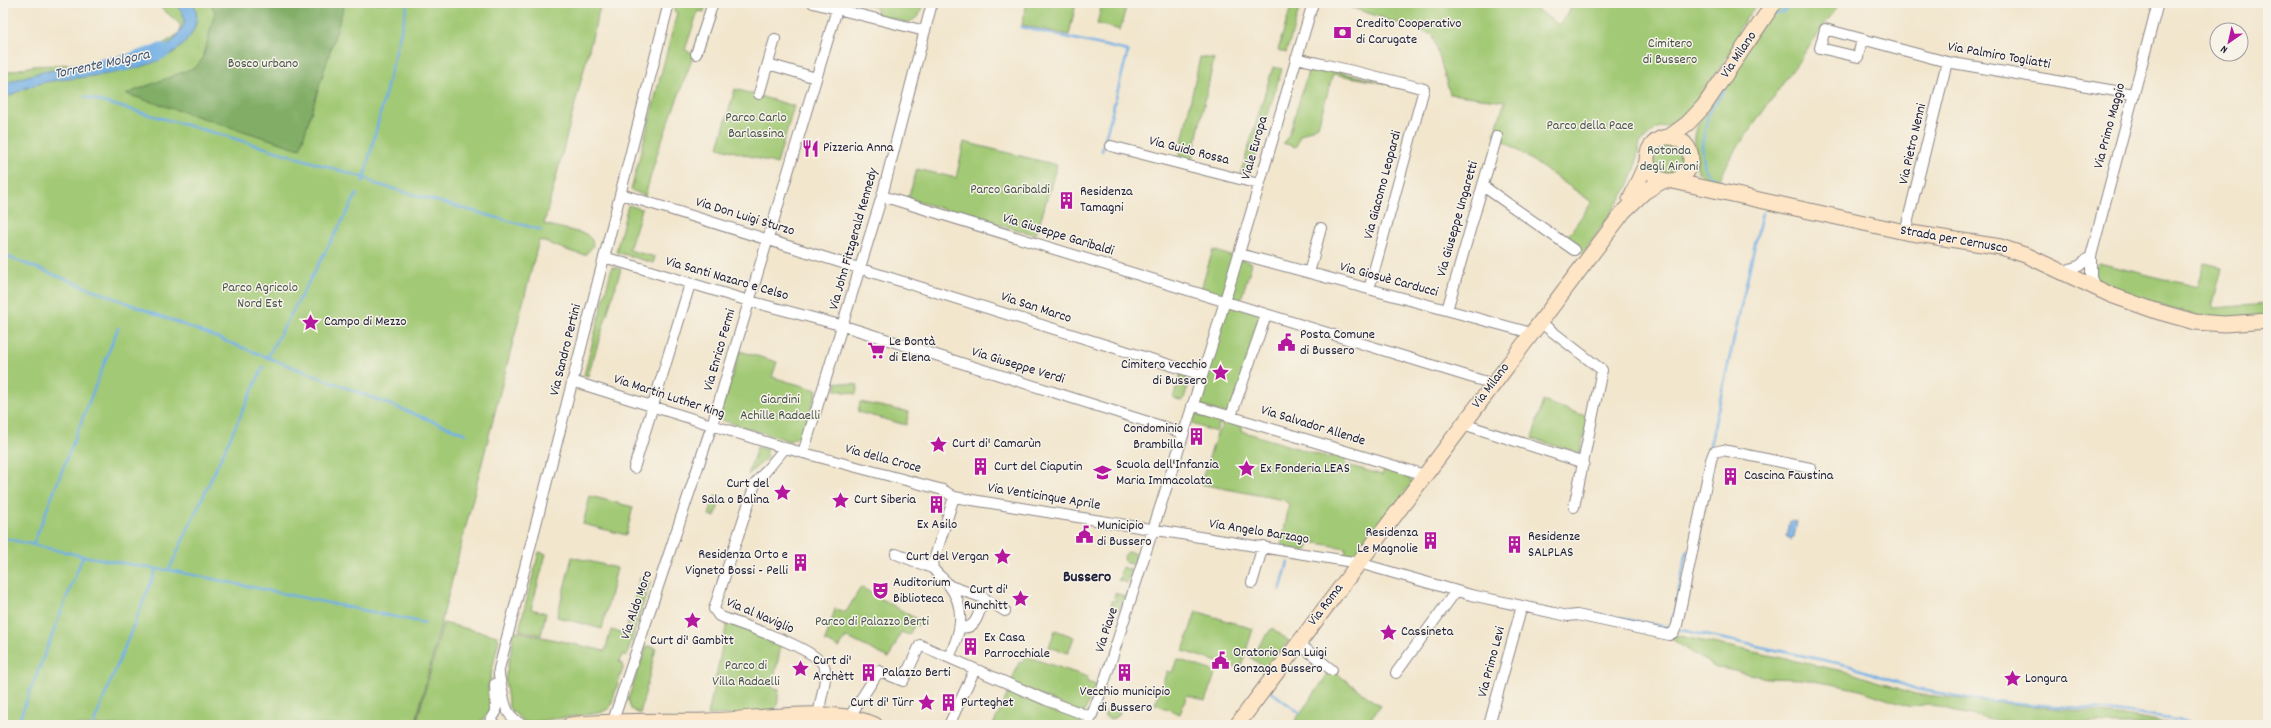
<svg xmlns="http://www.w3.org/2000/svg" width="2271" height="728" font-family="Dekko,sans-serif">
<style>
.green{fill:#a2c974;stroke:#627658}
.forest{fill:#81ad66;stroke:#526850}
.water{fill:#73b0e5;stroke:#4a6990}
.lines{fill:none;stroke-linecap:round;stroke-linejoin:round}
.stream{stroke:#73b0e5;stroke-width:2.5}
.river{stroke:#73b0e5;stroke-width:16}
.street-casing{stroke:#8a8484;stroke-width:12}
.secondary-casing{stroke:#8a8484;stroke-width:17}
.street{stroke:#fff;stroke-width:10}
.secondary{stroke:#fde5c5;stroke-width:15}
.labels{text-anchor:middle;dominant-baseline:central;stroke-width:3;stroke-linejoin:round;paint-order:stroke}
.poi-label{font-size:14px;fill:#22223b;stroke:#f7f3e8;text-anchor:start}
.park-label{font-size:14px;fill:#48544c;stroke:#f7f3e8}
.street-label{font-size:14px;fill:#22223b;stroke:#f7f3e8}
.water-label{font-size:15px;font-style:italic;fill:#3e5476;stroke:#f7f3e8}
.quarter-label{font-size:16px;font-weight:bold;fill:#22223b;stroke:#f7f3e8}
</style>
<rect width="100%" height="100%" fill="#f7f3e8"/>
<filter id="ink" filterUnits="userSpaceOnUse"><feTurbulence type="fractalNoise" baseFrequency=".025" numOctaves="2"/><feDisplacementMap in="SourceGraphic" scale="8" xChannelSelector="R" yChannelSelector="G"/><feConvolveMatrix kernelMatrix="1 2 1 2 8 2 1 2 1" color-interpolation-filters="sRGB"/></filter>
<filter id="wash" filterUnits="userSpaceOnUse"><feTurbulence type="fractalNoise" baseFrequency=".012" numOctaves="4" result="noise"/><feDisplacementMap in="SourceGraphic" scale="16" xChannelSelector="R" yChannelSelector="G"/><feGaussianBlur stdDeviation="0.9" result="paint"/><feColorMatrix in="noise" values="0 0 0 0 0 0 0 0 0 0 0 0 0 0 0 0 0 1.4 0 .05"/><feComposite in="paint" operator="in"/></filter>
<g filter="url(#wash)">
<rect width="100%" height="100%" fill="#f2e6cd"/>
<path class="green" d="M155 3H601L544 224 586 234 592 240 593 246 585 255 575 253 539 240 415 725H3V73L33 66 102 63 161 45 180 33V24Z
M677 3H706L704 12 698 11 685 50 694 54 659 148 645 196 631 190 677 13 674 11Z
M860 3H923L919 16 908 23 876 14 877 8Z
M1027 3H1076L1069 35 1022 25Z
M1102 3H1127L1120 30 1097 24Z
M1292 3H1301L1286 53 1278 50Z
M1338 3H1527L1559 25 1575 3H1757L1738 31 1742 35 1682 122 1657 128 1640 143 1635 169 1627 189 1583 254 1565 240 1592 202 1494 134 1505 101 1450 94 1433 35Z
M1776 3H1840L1730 158 1717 186 1698 172C1695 155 1692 141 1698 124Z
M1200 57 1214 59 1192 160 1179 156Z
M1310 65 1316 67 1315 70 1318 71 1319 67 1390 84 1333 74 1318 126 1300 135 1296 147 1283 143 1289 135Z
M1273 67 1282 69 1249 175H1240Z
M735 89 794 106 777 164 718 147Z
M964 142 1057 165 1036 235 908 199 917 169 956 178Z
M1653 159a16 16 0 1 1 32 0a16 16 0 1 1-32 0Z
M628 205 642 209 629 250 655 257 653 263 616 252Z
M1213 250 1252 263 1239 306 1265 315 1231 415 1194 404 1225 301 1200 292Z
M2099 263 2197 287 2204 263 2222 267 2212 308 2268 304V321L2232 325 2097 289 2092 270Z
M612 267 621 269 588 376 584 375Z
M740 351 777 362 772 377 817 390 802 434 790 441 718 419Z
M1181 373 1187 376 1189 383 1183 401 1173 398Z
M837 382 858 385 856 394 835 390Z
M1543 401 1588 417 1580 453 1532 439Z
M860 402 909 412 906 425 858 412Z
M1195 414 1224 423 1227 416 1243 420 1241 431 1329 458 1333 447 1348 452 1344 464 1382 475 1386 464 1409 476 1412 483 1355 557H1345L1346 548 1310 542 1306 551 1281 547 1289 505 1284 500 1200 484 1217 434 1223 425 1219 424 1216 432 1192 424Z
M757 447 767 450 768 457 748 475Z
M590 496 633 507 626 535 583 524Z
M715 496 721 497 715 517 709 515Z
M1124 558a6 6 0 1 1 12 0a6 6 0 1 1-12 0Z
M539 552 546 554 531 609 546 613 541 635 519 630Z
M572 557 617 568 602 629 557 617Z
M1122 567 1131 570 1127 583 1118 580 1122 575 1120 573Z
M640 578 650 581 627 655H622L619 662 624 665 610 708 600 713 531 722H524L509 708 505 679 513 642 511 630 605 651 611 630 625 634Z
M861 587 920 621 918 626 915 624 909 635 901 632 889 658 846 637 839 648 825 641 835 609 846 612Z
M1115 593 1124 596 1119 610 1111 607 1112 601 1117 600 1114 597Z
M1196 611 1253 629 1240 669 1183 651Z
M443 623 498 636 497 638 499 639 488 688 490 709 485 718 476 725H416Z
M727 623 782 642 772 687 779 689 777 707 769 714 708 715Z
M1272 628 1289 641 1267 670 1250 657Z
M1055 630 1074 637 1068 653 1049 647Z
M1675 635 1852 673 1915 694 2118 715 2178 725 2006 722 1951 711 1928 704 1910 707 1860 690 1831 684 1802 679 1767 678 1726 669 1716 668 1673 640Z
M647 646 656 648 640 714 631 709 628 699Z
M1025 656 1088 677 1087 682 1103 687 1102 691 1094 688 1084 714 1011 683 1019 662 1022 663Z
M1177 659 1216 672 1205 701 1187 695 1180 714 1155 704 1167 671 1172 673Z
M1332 670 1380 706 1366 725H1292L1330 671Z
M1010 689 1080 714 1081 725H993Z
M1109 708 1120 712 1118 716 1111 719 1104 716Z"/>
<path class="forest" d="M210 3H345L300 149 126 94 196 67 203 58 215 12Z"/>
<path class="water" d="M173 3H193C198 11 197 21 194 29 174 75 87 75 46 82 31 85 17 92 3 99V85C18 78 36 73 53 70 96 61 159 74 183 26 187 17 181 8 173 3Z
M1790 521 1797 522 1794 537H1792L1791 540 1787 536Z"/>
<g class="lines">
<path class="stream" d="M1773 15 1784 12 1788 6
M1021 27 1128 51 1102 151
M85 97 219 134 365 178 376 184 541 230
M1720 181 1709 175 1705 170 1702 145 1708 114 1725 88
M363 182 408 3
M3 255 466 434
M267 358 357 194
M1708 454 1762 213
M3 538 83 556 156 569 169 570 425 623
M33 545 118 328
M169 570 263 367
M1280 590 1288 562
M1577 610 1671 628 1687 551
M1681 630 1847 665 1916 689 1979 700 2115 711 2210 725
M1270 691 1300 713
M17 725 83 556
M93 725 156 570"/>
<path class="river" d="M103 66 125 63 162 51"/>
</g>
</g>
<g filter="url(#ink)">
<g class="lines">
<defs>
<path id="street" d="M813 3 925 31
M1862 39 1858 57 1820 48 1825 29 1947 62 2133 94
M696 54 713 3
M1296 58C1339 68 1382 77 1424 89L1369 289
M768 64 816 78
M759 94 775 39
M1111 146 1259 184
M1483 186 1574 250
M621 194 1202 375
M882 196 1493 384
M1905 232 1947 62
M1240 254 1531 333
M604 257 749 301 844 326 1183 433
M2061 272 2079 266 2091 256
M1309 273 1321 228
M2096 288 2091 278V256L2158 3
M1447 310 1497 136
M1540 322 1602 370 1574 507
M572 381 785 448 943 490 954 497 1359 563 1471 595 1568 616 1577 615 1669 635 1674 632 1677 625 1711 460 1714 452 1723 450 1810 468
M1192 405 1425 475
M1231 416 1266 315
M1463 424 1584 463
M785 448 755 484 714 609 719 616C738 624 822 649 825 669 827 684 819 700 819 715
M803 453 882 196 932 3
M634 468 690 284
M896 554 932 568
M1252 583 1263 546
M950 586 984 598C979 611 977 631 960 627
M984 598 1005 611
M1298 643 1332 670
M949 657C961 633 967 608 948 584 944 578 934 573 932 566L954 497
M1396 673 1456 591
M850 716 879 671 903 681 920 645 1046 700 1091 717
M613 721 712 425 837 9
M488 725 496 712 495 684
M523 725C504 715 505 703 501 685 500 679 498 675 499 669L669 3
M949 725 975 669
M1088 725 1102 689 1211 348 1313 3
M1489 725 1522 606"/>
<path id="secondary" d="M1647 159a22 22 0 1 1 44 0a22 22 0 1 1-44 0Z
M1669 137 1688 123 1704 106 1774 3
M1673 181 1905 232 2001 247 2028 256 2111 295 2156 311 2195 322 2225 324 2268 321
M1630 199 1647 162
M570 725C616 720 661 722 707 721 757 720 830 705 875 725
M1237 725 1624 211 1644 192 1664 180"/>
</defs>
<use href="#street" class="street-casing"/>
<use href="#secondary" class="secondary-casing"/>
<use href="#street" class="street"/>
<use href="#secondary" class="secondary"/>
</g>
</g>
<defs>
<symbol id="bank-bare" viewBox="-9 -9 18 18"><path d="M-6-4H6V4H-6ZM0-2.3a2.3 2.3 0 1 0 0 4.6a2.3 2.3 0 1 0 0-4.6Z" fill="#b5179e" stroke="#f7f3e8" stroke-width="2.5" paint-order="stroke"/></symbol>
<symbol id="restaurant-bare" viewBox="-9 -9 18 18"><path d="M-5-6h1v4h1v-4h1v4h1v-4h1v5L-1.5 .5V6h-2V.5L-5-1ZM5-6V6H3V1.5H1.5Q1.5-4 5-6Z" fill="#b5179e" stroke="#f7f3e8" stroke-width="2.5" paint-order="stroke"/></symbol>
<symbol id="building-bare" viewBox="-9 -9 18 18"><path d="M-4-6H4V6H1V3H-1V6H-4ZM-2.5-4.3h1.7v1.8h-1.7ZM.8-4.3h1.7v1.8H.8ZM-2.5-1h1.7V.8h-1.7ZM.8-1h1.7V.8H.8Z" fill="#b5179e" stroke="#f7f3e8" stroke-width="2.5" paint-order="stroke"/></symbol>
<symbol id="sight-bare" viewBox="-9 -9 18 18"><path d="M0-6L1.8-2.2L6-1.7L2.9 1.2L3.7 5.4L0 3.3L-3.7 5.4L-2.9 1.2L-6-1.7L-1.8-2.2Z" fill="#b5179e" stroke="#f7f3e8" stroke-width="2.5" paint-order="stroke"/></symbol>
<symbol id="civic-bare" viewBox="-9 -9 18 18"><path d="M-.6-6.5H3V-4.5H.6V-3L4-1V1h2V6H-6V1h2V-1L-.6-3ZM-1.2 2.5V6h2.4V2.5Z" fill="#b5179e" stroke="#f7f3e8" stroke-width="2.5" paint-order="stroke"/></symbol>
<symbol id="supermarket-bare" viewBox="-9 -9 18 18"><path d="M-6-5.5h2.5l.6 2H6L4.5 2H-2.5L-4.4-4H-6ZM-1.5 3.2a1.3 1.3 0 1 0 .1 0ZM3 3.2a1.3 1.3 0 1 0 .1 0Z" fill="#b5179e" stroke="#f7f3e8" stroke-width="2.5" paint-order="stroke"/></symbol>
<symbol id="school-bare" viewBox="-9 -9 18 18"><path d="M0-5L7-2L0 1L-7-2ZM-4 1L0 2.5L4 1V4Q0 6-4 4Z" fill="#b5179e" stroke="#f7f3e8" stroke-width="2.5" paint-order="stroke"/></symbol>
<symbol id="theatre-bare" viewBox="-9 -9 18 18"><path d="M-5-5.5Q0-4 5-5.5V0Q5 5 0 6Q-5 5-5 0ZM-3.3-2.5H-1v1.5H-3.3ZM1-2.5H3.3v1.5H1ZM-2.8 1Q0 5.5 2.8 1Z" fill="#b5179e" stroke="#f7f3e8" stroke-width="2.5" paint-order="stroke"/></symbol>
</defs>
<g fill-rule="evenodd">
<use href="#bank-bare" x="1330" y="20" width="25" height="25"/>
<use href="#restaurant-bare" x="798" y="136" width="25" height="25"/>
<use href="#building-bare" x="1054" y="188" width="25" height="25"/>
<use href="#sight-bare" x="298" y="310" width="25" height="25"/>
<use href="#civic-bare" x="1274" y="330" width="25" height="25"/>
<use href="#supermarket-bare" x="864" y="338" width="25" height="25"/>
<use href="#sight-bare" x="1208" y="360" width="25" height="25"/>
<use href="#building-bare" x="1184" y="424" width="25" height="25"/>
<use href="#sight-bare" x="926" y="432" width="25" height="25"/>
<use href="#building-bare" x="968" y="454" width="25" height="25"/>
<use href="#sight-bare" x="1234" y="456" width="25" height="25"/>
<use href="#school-bare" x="1090" y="460" width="25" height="25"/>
<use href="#building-bare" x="1718" y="464" width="25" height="25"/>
<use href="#sight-bare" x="770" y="480" width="25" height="25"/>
<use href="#sight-bare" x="828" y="488" width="25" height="25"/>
<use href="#building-bare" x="924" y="492" width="25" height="25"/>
<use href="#civic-bare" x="1072" y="522" width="25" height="25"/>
<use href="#building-bare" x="1418" y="528" width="25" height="25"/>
<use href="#building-bare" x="1502" y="532" width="25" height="25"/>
<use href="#sight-bare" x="990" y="544" width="25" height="25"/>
<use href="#building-bare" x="788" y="550" width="25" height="25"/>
<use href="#theatre-bare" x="868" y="578" width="25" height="25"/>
<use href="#sight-bare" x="1008" y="586" width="25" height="25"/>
<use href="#sight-bare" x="680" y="608" width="25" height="25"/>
<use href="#sight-bare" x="1376" y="620" width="25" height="25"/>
<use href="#building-bare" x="958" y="634" width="25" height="25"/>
<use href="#civic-bare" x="1208" y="648" width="25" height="25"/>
<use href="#sight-bare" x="788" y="656" width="25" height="25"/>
<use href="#building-bare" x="1112" y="660" width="25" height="25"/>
<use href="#building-bare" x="856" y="660" width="25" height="25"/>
<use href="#sight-bare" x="2000" y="666" width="25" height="25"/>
<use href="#sight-bare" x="914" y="690" width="25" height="25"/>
<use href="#building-bare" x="936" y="690" width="25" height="25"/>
</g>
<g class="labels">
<g class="poi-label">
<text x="1356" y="24">Credito Cooperativo<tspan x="1356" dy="16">di Carugate</tspan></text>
<text x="823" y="148">Pizzeria Anna</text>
<text x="1080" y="192">Residenza<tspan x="1080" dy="16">Tamagni</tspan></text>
<text x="324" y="322">Campo di Mezzo</text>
<text x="1300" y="335">Posta Comune<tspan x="1300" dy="16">di Bussero</tspan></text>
<text x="889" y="342">Le Bontà<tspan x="889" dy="16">di Elena</tspan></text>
<text x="1207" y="365" text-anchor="end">Cimitero vecchio<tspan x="1207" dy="16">di Bussero</tspan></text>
<text x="1183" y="429" text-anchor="end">Condominio<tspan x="1183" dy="16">Brambilla</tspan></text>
<text x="952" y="444">Curt di' Camarùn</text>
<text x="1116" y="465">Scuola dell'Infanzia<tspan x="1116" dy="16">Maria Immacolata</tspan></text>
<text x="994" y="467">Curt del Ciaputin</text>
<text x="1260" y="469">Ex Fonderia LEAS</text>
<text x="1744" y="476">Cascina Faustina</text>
<text x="769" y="484" text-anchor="end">Curt del<tspan x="769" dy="16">Sala o Balìna</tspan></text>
<text x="854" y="500">Curt Siberia</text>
<text x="937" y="525" text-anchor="middle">Ex Asilo</text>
<text x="1097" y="526">Municipio<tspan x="1097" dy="16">di Bussero</tspan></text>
<text x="1418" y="533" text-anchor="end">Residenza<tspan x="1418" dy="16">Le Magnolie</tspan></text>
<text x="1528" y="537">Residenze<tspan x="1528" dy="16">SALPLAS</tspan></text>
<text x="788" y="555" text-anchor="end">Residenza Orto e<tspan x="788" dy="16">Vigneto Bossi - Pelli</tspan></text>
<text x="989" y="557" text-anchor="end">Curt del Vergan</text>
<text x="893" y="583">Auditorium<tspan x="893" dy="16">Biblioteca</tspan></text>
<text x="1008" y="590" text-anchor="end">Curt di'<tspan x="1008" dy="16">Runchìtt</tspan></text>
<text x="1401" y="632">Cassineta</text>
<text x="984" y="638">Ex Casa<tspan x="984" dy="16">Parrocchiale</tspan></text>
<text x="692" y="641" text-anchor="middle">Curt di' Gambìtt</text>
<text x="1233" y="653">Oratorio San Luigi<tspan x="1233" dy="16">Gonzaga Bussero</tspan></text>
<text x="813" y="661">Curt di'<tspan x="813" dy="16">Archètt</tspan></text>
<text x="882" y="673">Palazzo Berti</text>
<text x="2025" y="679">Longura</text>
<text x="1125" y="692" text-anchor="middle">Vecchio municipio<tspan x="1125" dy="16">di Bussero</tspan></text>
<text x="914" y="703" text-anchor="end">Curt di' Türr</text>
<text x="961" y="703">Purteghet</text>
</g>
<g class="park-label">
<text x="1670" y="44">Cimitero<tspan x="1670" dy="16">di Bussero</tspan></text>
<text x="263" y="64">Bosco urbano</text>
<text x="756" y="118">Parco Carlo<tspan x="756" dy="16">Barlassina</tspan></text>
<text x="1590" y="126">Parco della Pace</text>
<text x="1669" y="151">Rotonda<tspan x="1669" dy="16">degli Aironi</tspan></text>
<text x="1010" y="190">Parco Garibaldi</text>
<text x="260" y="288">Parco Agricolo<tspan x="260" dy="16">Nord Est</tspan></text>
<text x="780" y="400">Giardini<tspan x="780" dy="16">Achille Radaelli</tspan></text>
<text x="872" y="622">Parco di Palazzo Berti</text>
<text x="746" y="666">Parco di<tspan x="746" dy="16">Villa Radaelli</tspan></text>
</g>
<g class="street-label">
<text transform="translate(1739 55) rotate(-56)">Via Milano</text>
<text transform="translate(1999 56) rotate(10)">Via Palmiro Togliatti</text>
<text transform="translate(2110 126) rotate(-75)">Via Primo Maggio</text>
<text transform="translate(1913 144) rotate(-77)">Via Pietro Nenni</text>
<text transform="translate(1255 148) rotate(-74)">Viale Europa</text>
<text transform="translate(1189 151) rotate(14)">Via Guido Rossa</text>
<text transform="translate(1383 185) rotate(-75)">Via Giacomo Leopardi</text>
<text transform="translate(745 217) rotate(17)">Via Don Luigi Sturzo</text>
<text transform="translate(1458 219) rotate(-74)">Via Giuseppe Ungaretti</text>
<text transform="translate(1058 235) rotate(17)">Via Giuseppe Garibaldi</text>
<text transform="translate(854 239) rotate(-74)">Via John Fitzgerald Kennedy</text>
<text transform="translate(1954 240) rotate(10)">Strada per Cernusco</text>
<text transform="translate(727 279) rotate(16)">Via Santi Nazaro e Celso</text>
<text transform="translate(1389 280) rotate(15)">Via Giosuè Carducci</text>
<text transform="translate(1036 308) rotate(18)">Via San Marco</text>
<text transform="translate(566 350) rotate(-76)">Via Sandro Pertini</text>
<text transform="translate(720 350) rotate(-74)">Via Enrico Fermi</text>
<text transform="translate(1018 366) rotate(17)">Via Giuseppe Verdi</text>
<text transform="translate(1491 386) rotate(-53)">Via Milano</text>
<text transform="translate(669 397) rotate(18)">Via Martin Luther King</text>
<text transform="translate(1313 426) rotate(17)">Via Salvador Allende</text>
<text transform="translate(883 459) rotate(15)">Via della Croce</text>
<text transform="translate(1044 497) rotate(9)">Via Venticinque Aprile</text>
<text transform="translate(1259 532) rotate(9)">Via Angelo Barzago</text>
<text transform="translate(637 605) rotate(-71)">Via Aldo Moro</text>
<text transform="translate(1326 605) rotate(-53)">Via Roma</text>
<text transform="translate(760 616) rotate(23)">Via al Naviglio</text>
<text transform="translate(1107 630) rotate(-72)">Via Piave</text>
<text transform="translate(1492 662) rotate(-75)">Via Primo Levi</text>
</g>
<g class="water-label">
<text transform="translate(102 65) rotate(-12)">Torrente Molgora</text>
</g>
<g class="quarter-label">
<text x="1087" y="577">Bussero</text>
</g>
</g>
<rect width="2271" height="728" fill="none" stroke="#f7f3e8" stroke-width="16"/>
<g transform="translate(2229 42) rotate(214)"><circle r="19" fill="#f7f3e8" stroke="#a29fa3"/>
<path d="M0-3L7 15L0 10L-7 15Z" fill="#b5179e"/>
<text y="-6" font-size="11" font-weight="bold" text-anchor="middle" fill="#22223b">N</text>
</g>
</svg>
